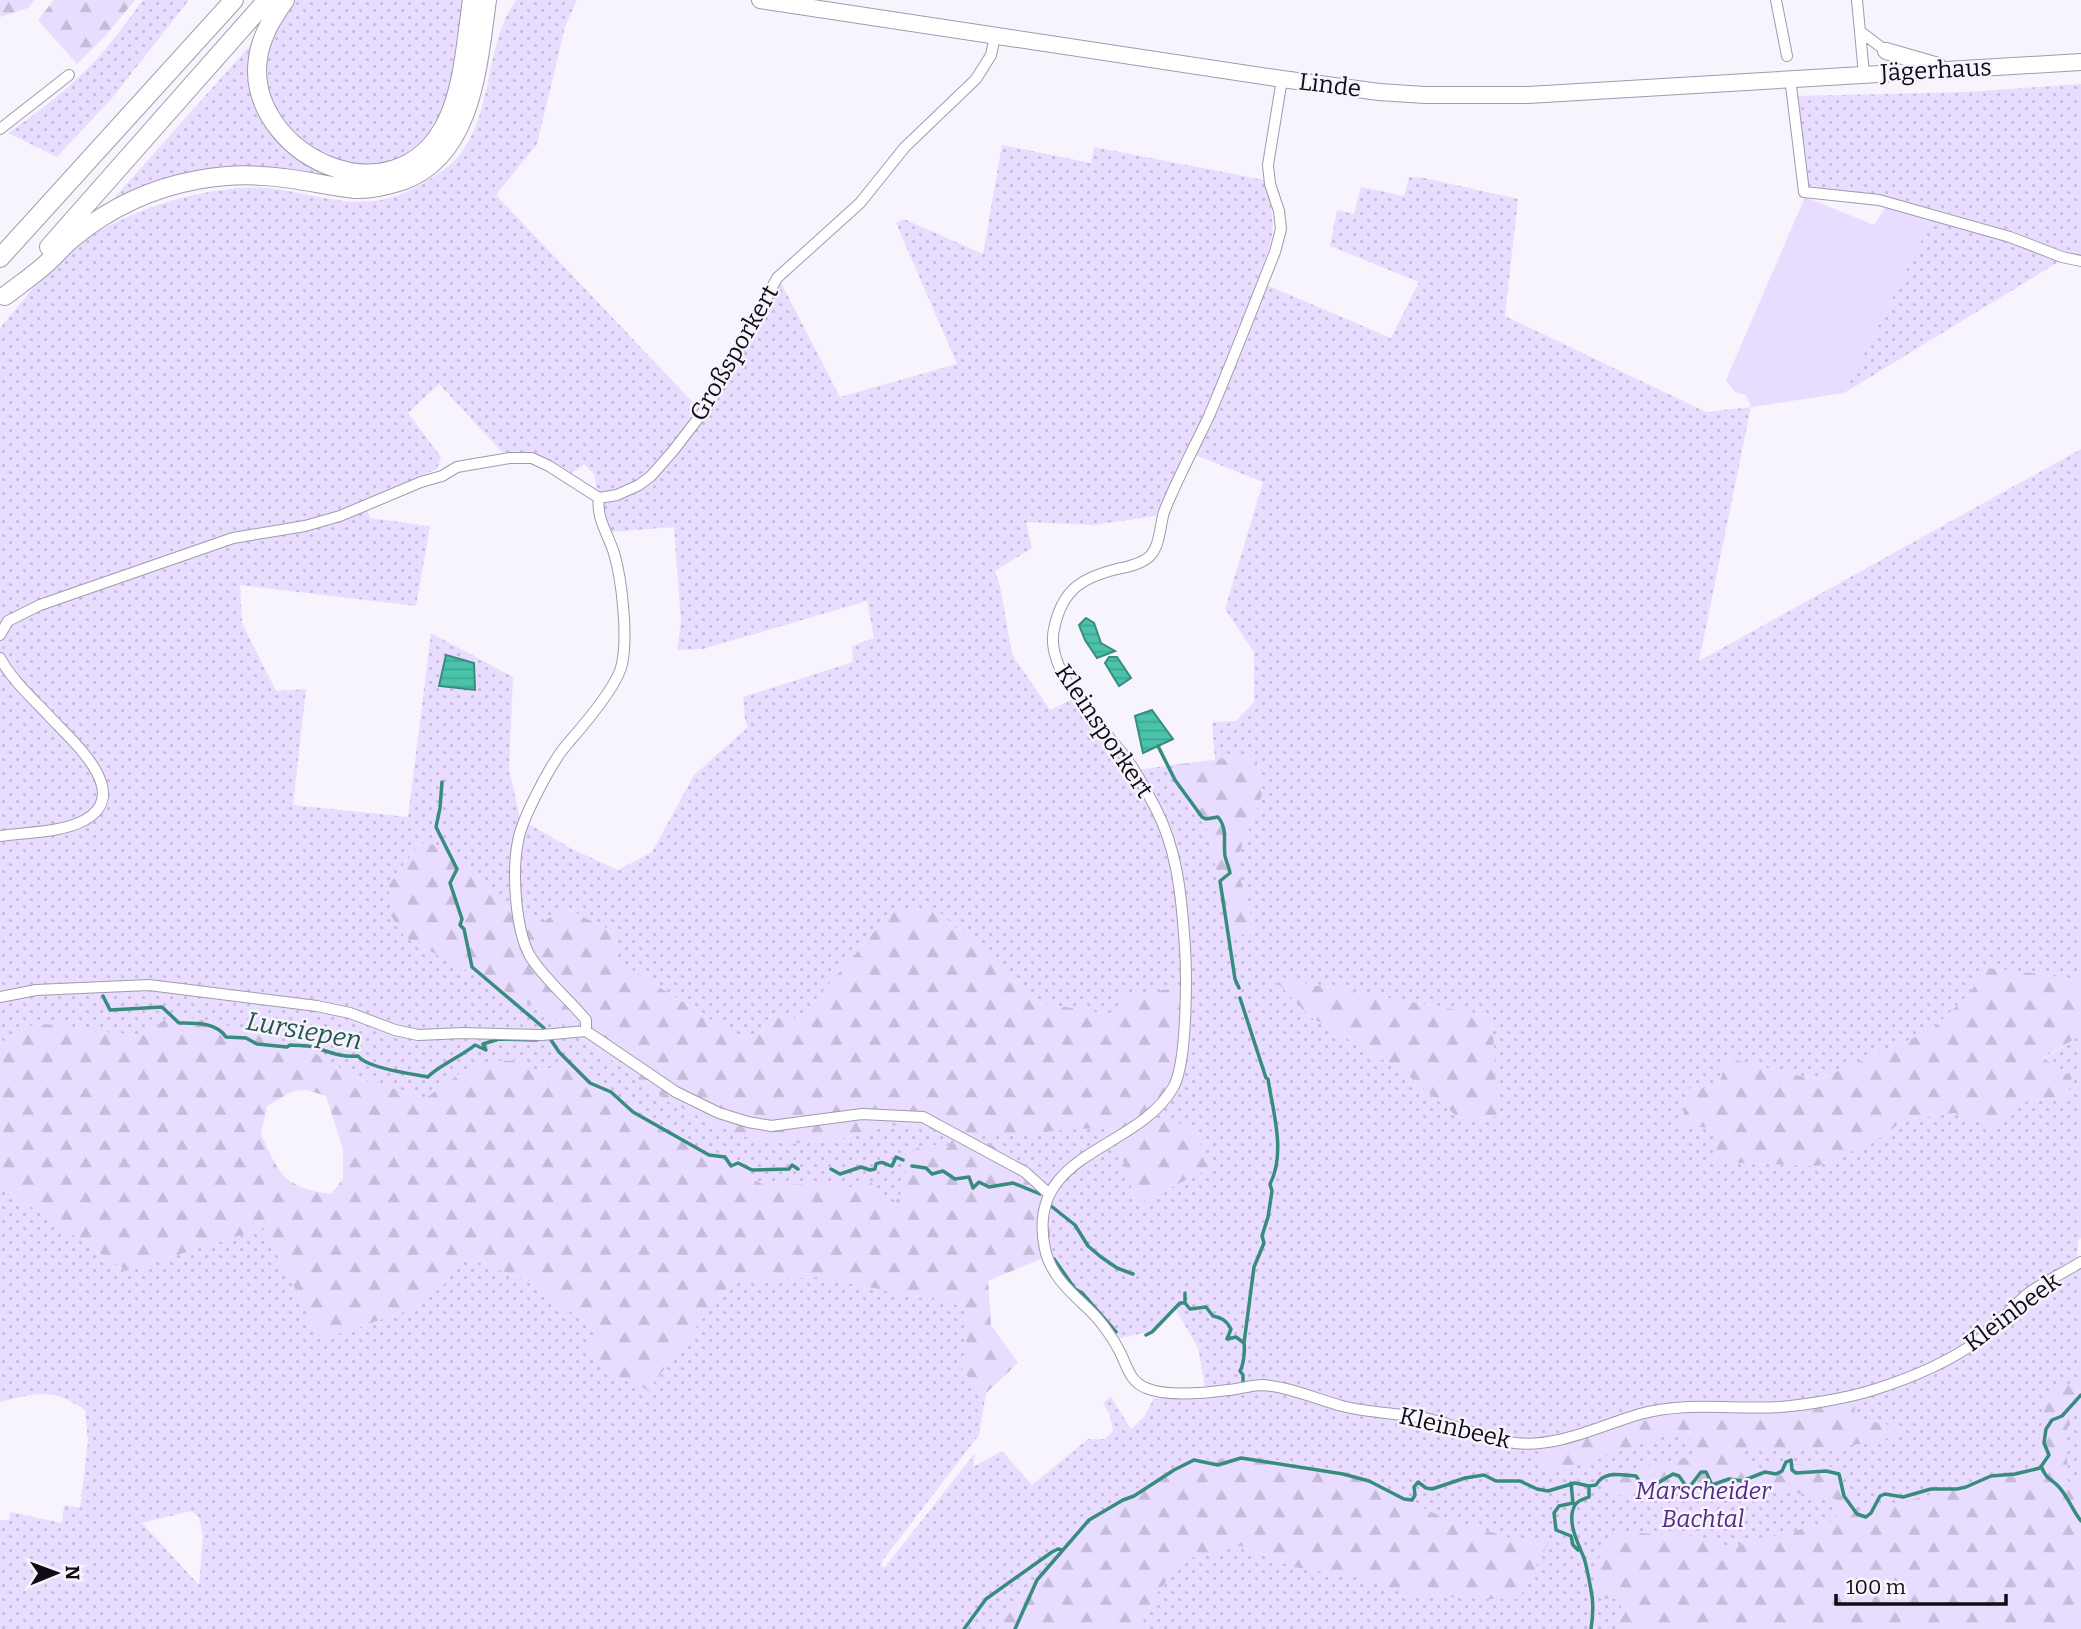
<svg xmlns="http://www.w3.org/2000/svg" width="2081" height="1629" font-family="Bitter,serif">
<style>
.grass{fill:url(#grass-dots);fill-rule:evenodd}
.forest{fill:url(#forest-firs);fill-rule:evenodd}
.garden{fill:#e8ddfe}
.water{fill:url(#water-rules);stroke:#388c7d;stroke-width:2}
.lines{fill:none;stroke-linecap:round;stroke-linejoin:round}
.stream{stroke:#388c7d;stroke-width:3.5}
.minor-casing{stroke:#a19aae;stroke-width:12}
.primary-casing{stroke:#a19aae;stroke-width:18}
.motorway-casing{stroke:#a19aae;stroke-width:20}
.minor{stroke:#fff;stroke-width:10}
.primary{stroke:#fff;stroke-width:16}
.motorway{stroke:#fff;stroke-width:18}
.labels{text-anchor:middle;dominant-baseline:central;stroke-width:5;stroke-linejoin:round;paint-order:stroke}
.street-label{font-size:24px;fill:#0f0c13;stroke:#f7f4fd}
.park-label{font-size:24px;font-style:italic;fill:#532b85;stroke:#f7f4fd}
.water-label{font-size:26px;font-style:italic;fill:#23554a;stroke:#f7f4fd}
</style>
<defs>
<pattern id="grass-dots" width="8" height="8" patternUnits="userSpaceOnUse" patternTransform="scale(1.75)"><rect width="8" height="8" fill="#e8ddfe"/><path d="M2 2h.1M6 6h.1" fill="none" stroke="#c6bcd9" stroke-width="1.8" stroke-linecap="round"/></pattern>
<pattern id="forest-firs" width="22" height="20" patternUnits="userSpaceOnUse" patternTransform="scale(1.75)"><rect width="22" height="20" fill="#e8ddfe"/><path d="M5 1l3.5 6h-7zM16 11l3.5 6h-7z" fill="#c6bcd9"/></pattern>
<pattern id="water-rules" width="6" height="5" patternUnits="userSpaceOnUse" patternTransform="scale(1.75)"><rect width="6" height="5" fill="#4ac3aa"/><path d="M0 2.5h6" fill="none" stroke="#40a691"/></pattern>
</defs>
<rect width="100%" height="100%" fill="#f7f4fd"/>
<path class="grass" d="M143 0H189L113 97 57 157 8 133C42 110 76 83 103 52 118 35 130 17 143 0Z
M290 0H463L452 84 439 121 417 150 391 164 346 166 300 143 270 103 262 64 276 21Z
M477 0H482C476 37 474 80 460 115 417 222 326 168 245 171 192 173 145 189 99 215L255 40C252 56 249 71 252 87 269 174 393 215 445 134 469 97 470 43 477 0Z
M516 0H577L565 27 537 144 496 195 704 414 781 283 840 397 957 364 896 223 904 219 983 254 1002 145 1091 163 1094 147 1264 180C1278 227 1275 236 1257 281L1391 338 1419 282 1330 246 1337 210 1354 214 1361 187 1404 196 1409 177 1424 178 1518 199 1505 316 1706 412 1751 407 1699 661 2081 449V981L2042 974 1987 968 1969 994 1932 1030 1817 1080 1727 1058 1718 1087 1687 1089 1682 1125 1718 1128 1715 1162 1818 1166 1875 1141 1905 1120 1954 1113 1992 1125 2027 1101 2067 1096 2072 1077 2043 1059 2081 1035V1238L2078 1240 2077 1256 2081 1258V1506L1709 1602 1597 1586 1601 1599 1623 1598 1618 1629H1139L1155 1596 1175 1567 1167 1573 1133 1586 1104 1629H0V1520H9L10 1512 62 1523 64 1505 80 1508 88 1441 85 1410C52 1387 36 1393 0 1402V1185L126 1271 264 1228 319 1336 342 1333 418 1307 446 1282 456 1264 473 1260 529 1281 596 1330 590 1348 616 1376 648 1390 732 1280 818 1277 964 1306 967 1333 962 1368 970 1380 986 1393 979 1435 883 1560 881 1566 885 1567 975 1453 973 1467 1002 1451 1032 1485 1088 1439H1105L1113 1431 1110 1415 1103 1403 1111 1397 1131 1429 1144 1417 1154 1398H1207L1198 1348 1176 1310 1149 1332 1120 1338 1078 1292 1050 1255 1051 1195 1044 1179 976 1135 1110 1127 1130 1180 1136 1205 1210 1168 1194 1126 1147 1119C1162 1106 1176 1092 1182 1072 1186 1056 1184 1035 1186 1018 1191 929 1184 848 1137 770L1133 772C1177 848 1182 901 1183 987L1120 997 1119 1016 1036 1002 936 909H894L799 1019 771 1015 760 1033 740 1038 618 961 616 933 566 908 538 925 494 897 464 858 425 842 407 860 389 885 391 916 406 938 555 1018 667 1101 742 1136 787 1144 837 1140 881 1127 910 1124 940 1131 953 1138 947 1148C928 1143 920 1143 906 1158L907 1184 892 1207 871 1182 858 1188 821 1184 764 1185 657 1125 576 1065 536 1070 524 1060 497 1061 463 1071 426 1098 357 1078 309 1050 211 1021 171 1016 141 1035 85 1031 66 1024 31 1026 0 1043V328C20 305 44 272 67 253 114 216 179 193 239 188 305 182 355 224 420 185 433 177 448 169 458 157 495 112 483 47 516 0ZM439 384 502 452C533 452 546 456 572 473L584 464 594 474 602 516 609 532 674 527 681 623 677 650 703 649 867 601 874 638 852 646 853 662 743 697 745 720 748 727 694 775 652 852 618 870 572 849 520 819 509 769 513 677 431 633 408 817 293 805 306 689 276 691 242 623 240 585 416 606 430 526 370 518 364 501 437 469 441 457 408 413ZM1185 451 1263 482 1225 609 1254 652V702L1236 721 1212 722 1215 760 1248 756 1257 761 1262 795 1236 862 1255 932 1231 936 1204 815 1195 816 1172 765 1137 770 1098 724 1080 696 1050 710 1012 654 1000 586 995 571 1032 548 1026 522 1093 525 1156 516ZM1274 978 1492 1016 1497 1117 1460 1119 1405 1073 1309 1016ZM1854 1396V1402L1825 1408 1793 1407ZM1694 1410 1640 1420 1615 1433 1572 1449 1541 1447 1639 1417ZM191 1511 199 1517 203 1536 199 1585 142 1523ZM1224 1532 1239 1536 1269 1549 1290 1563 1337 1574 1294 1567 1241 1546 1188 1558Z
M2081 84V255L2063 251 2014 232 1935 209 1878 197 1805 188 1797 96 1966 92Z
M1932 219 2008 241 2060 261 1844 393Z"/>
<path class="forest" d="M0 0H34L28 8 0 17Z
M54 0H135L105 36 77 64 38 20Z
M1248 756 1257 761 1262 795 1236 862 1255 932 1231 936 1204 815 1196 816 1172 765Z
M425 841 464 858 494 897 538 925 565 908 616 933 618 961 740 1038 760 1033 771 1015 799 1019 894 909H936L1036 1002 1119 1016V997L1188 986 1182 1071 1149 1119 1194 1126 1210 1168 1136 1205 1130 1180 1110 1127 978 1136 1044 1179 1051 1195 1050 1255 988 1281 991 1325 1018 1363 986 1393 970 1380 962 1368 967 1333 964 1306 818 1277 732 1281 648 1390 616 1376 590 1348 595 1330 529 1281 473 1260 456 1264 446 1282 418 1307 342 1333 319 1336 264 1228 126 1271 0 1185V1043L33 1025 66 1024 85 1031 141 1035 171 1016 211 1021 309 1050 357 1078 426 1098 463 1071 497 1061 524 1060 536 1070 576 1064 657 1125 764 1185 821 1184 858 1188 871 1182 892 1207 907 1184 905 1158C920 1143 928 1143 947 1148L953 1138 940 1131 910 1124 881 1127 837 1140 787 1144 742 1136 667 1101 555 1018 406 938 391 916 389 885 407 860ZM307 1090 326 1096 343 1149V1179L331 1194C284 1187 280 1176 261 1134L267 1106 293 1091Z
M1987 968 2042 974 2081 981V1035L2043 1058 2072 1077 2067 1096 2027 1101 1992 1125 1954 1113 1905 1120 1875 1141 1818 1166 1715 1162 1718 1128 1682 1126 1687 1089 1718 1087 1727 1058 1817 1080 1932 1030 1969 994Z
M1273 978 1492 1016 1498 1117 1460 1119 1405 1073 1309 1016Z
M2081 1379V1402L2077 1403 2066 1433 2068 1482 2081 1475V1629H1618L1622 1598 1601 1599 1591 1573 1613 1532 1687 1535 1732 1547 1837 1520 1836 1499 1756 1487 1698 1489 1613 1496 1607 1475 1703 1454 1688 1437 1666 1435 1563 1471 1544 1467 1540 1447 1639 1417 1693 1409H1782L1854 1396 1855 1419 1886 1424 1896 1432 1883 1441 1836 1447 1734 1449 1763 1472 1774 1463 1835 1467 1860 1514 2038 1465 2040 1431 2048 1393Z
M1265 1457 1366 1481 1446 1519 1511 1538 1550 1540 1519 1599H1481L1415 1595 1353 1577 1294 1567 1241 1546 1182 1560 1155 1596 1139 1629H997L1054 1556 1120 1497 1192 1460Z"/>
<path class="garden" d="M1805 197 1874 225 1887 205 1932 219 1844 393 1751 407 1746 395 1735 392 1726 380Z"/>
<path class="water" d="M1086 618 1094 623 1101 643 1115 651 1097 658 1085 640 1079 625Z
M446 655 474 663 475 690 439 686Z
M1109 657H1117L1131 678 1119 686 1105 663Z
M1152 710 1173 739 1143 753 1135 716Z"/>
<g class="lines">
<path class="stream" d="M1158 746 1175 780 1202 817 1206 819 1218 817C1228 829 1223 842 1225 856 1226 861 1229 867 1230 873L1220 881 1235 979 1239 988
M442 782 440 808 436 827 457 869 450 883 462 919 460 925 464 929 472 967 544 1028
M103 996 110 1010 162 1007 179 1023C196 1023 216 1022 226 1037L246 1038 257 1044 287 1047 290 1045C297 1046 306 1045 313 1047 327 1051 342 1058 358 1056 367 1068 412 1074 428 1077 435 1068 465 1054 475 1045L486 1050 483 1044 499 1039 537 1040
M1240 998 1266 1078 1268 1079C1273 1112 1286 1153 1270 1184L1272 1191 1268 1217 1262 1236 1264 1243 1254 1267 1244 1343
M551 1040 559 1052 590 1083 611 1092 633 1112 709 1155 725 1157 731 1166 738 1163 752 1170 789 1169 792 1165 798 1169
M912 1166 926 1168 932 1174 943 1171 955 1179 969 1177 973 1188 979 1182 989 1187 1013 1183 1040 1194
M831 1169 840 1174 861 1167 870 1170 875 1169 876 1164C884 1160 885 1165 892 1166L896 1157 903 1160
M1051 1206 1075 1225 1088 1246 1101 1257 1117 1268 1133 1274
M1054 1259 1075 1289 1082 1293 1116 1332
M1185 1293V1303L1190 1309 1206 1307 1213 1316C1222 1318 1226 1320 1231 1329L1227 1339 1236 1337 1244 1343C1245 1349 1244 1364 1240 1371L1243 1375V1382
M1146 1335 1152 1332 1180 1303H1185
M2041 1466C2047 1481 2051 1478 2059 1487 2068 1497 2073 1511 2081 1521
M1571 1483 1573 1503 1559 1506 1554 1513 1556 1530 1571 1536 1573 1545 1578 1550
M1589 1487V1497C1584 1499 1578 1500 1575 1505 1566 1521 1578 1543 1584 1558 1587 1567 1589 1580 1591 1590 1594 1603 1593 1616 1591 1629
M964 1629 986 1599 1052 1552 1058 1549 1062 1550
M1015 1629 1037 1580 1089 1520 1123 1500 1134 1496 1174 1470 1194 1460 1218 1465 1241 1458 1343 1474 1369 1481 1404 1499 1412 1500 1415 1495 1414 1487 1418 1482 1426 1488 1432 1489 1465 1478 1484 1475 1496 1481H1520L1537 1489 1548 1491 1575 1483 1589 1486 1596 1485C1604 1470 1621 1475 1636 1476L1644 1488 1651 1487 1673 1474 1679 1476 1688 1489 1701 1472H1706L1712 1485 1729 1479 1742 1481 1765 1472 1776 1474 1782 1471 1786 1462 1791 1460 1792 1470 1796 1473 1826 1471 1839 1474 1844 1496 1857 1514 1866 1517 1871 1513 1880 1496 1885 1494 1903 1497 1931 1489H1957L1966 1487 1991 1476 2015 1474 2040 1468 2049 1455 2044 1443 2046 1429 2052 1420 2062 1416 2081 1395"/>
<defs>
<path id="minor" d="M1776 0 1787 56
M1857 0 1864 74
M1861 32 1886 51
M1790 77 1804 192 1879 200 2010 237 2062 257 2081 261
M1282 79 1268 165 1270 184 1279 211 1281 229 1275 252C1253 307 1232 362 1209 416 1194 448 1177 479 1164 512 1160 525 1160 546 1150 556 1142 564 1127 567 1117 569 1081 578 1062 590 1054 629 1044 672 1102 726 1126 758 1138 774 1147 792 1156 809 1176 848 1181 891 1184 934 1187 967 1188 1058 1174 1086 1138 1152 1024 1150 1045 1249 1050 1273 1068 1290 1084 1305 1098 1317 1112 1336 1120 1352 1127 1366 1130 1382 1146 1388 1167 1397 1206 1393 1228 1390 1240 1389 1251 1385 1263 1385 1290 1387 1316 1399 1342 1406 1369 1413 1397 1413 1424 1418 1454 1424 1484 1439 1515 1443 1557 1448 1599 1426 1640 1414 1685 1401 1734 1410 1780 1407 1806 1405 1848 1398 1873 1390 1908 1379 1949 1362 1979 1340 1998 1326 2012 1306 2030 1292 2046 1281 2065 1272 2081 1262
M0 129 69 75
M0 635 8 621 40 605 233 538 305 526 340 516 421 482 442 476 457 467 510 458H532L549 466 599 498 617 495 639 485 651 476 673 451 710 403 777 278 860 203 905 147 976 79 991 55 995 36
M0 658C12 680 32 698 49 716 69 738 134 792 85 820 61 833 26 832 0 836
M0 997 36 990 149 985 317 1006 350 1013 395 1030 418 1035 463 1033 542 1035 586 1031 676 1092 719 1113 748 1122 771 1126 862 1114 923 1117 1025 1172 1048 1193
M586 1031V1020C568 998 545 980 530 956 515 929 512 871 518 841 522 818 553 759 569 742 583 726 618 685 622 664 628 636 622 580 614 553 608 534 596 518 599 498"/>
<path id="primary" d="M760 0 1282 79 1379 92 1425 95H1528L2081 62
M1886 51 1938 66"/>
<path id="motorway" d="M285 0C273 17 261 36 258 58 244 153 395 228 447 121 464 85 466 39 472 0
M49 247 267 0
M0 258 234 0
M5 296C19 285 34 275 47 263 56 255 64 245 74 237 109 209 152 188 197 180 228 174 261 174 292 179 313 182 334 187 355 189 371 190 386 186 402 181 473 156 478 64 487 0"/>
</defs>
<use href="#minor" class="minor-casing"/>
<use href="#primary" class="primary-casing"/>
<use href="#motorway" class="motorway-casing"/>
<use href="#minor" class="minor"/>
<use href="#primary" class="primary"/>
<use href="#motorway" class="motorway"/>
</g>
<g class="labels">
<g class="street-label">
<text transform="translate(1936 70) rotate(-3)">Jägerhaus</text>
<text transform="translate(1330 85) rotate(7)">Linde</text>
<text transform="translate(734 353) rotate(-60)">Großsporkert</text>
<text transform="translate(1104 731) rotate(56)">Kleinsporkert</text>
<text transform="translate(2012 1312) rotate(-37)">Kleinbeek</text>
<text transform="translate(1455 1428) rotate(13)">Kleinbeek</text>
</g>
<g class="park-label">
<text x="1703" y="1491">Marscheider<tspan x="1703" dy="28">Bachtal</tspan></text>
</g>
<g class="water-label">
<text transform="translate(304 1031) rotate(10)">Lursiepen</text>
</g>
</g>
<g transform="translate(56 1573) rotate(89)" stroke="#f7f4fd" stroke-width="5" paint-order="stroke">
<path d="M0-5L12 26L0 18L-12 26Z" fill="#0f0c13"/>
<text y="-10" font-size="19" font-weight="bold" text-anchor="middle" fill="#0f0c13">N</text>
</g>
<path d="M1836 1594v10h170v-10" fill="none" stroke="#0f0c13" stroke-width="3.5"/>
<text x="1846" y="1594" font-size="21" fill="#0f0c13" stroke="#f7f4fd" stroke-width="5" paint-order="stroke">100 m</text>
</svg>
